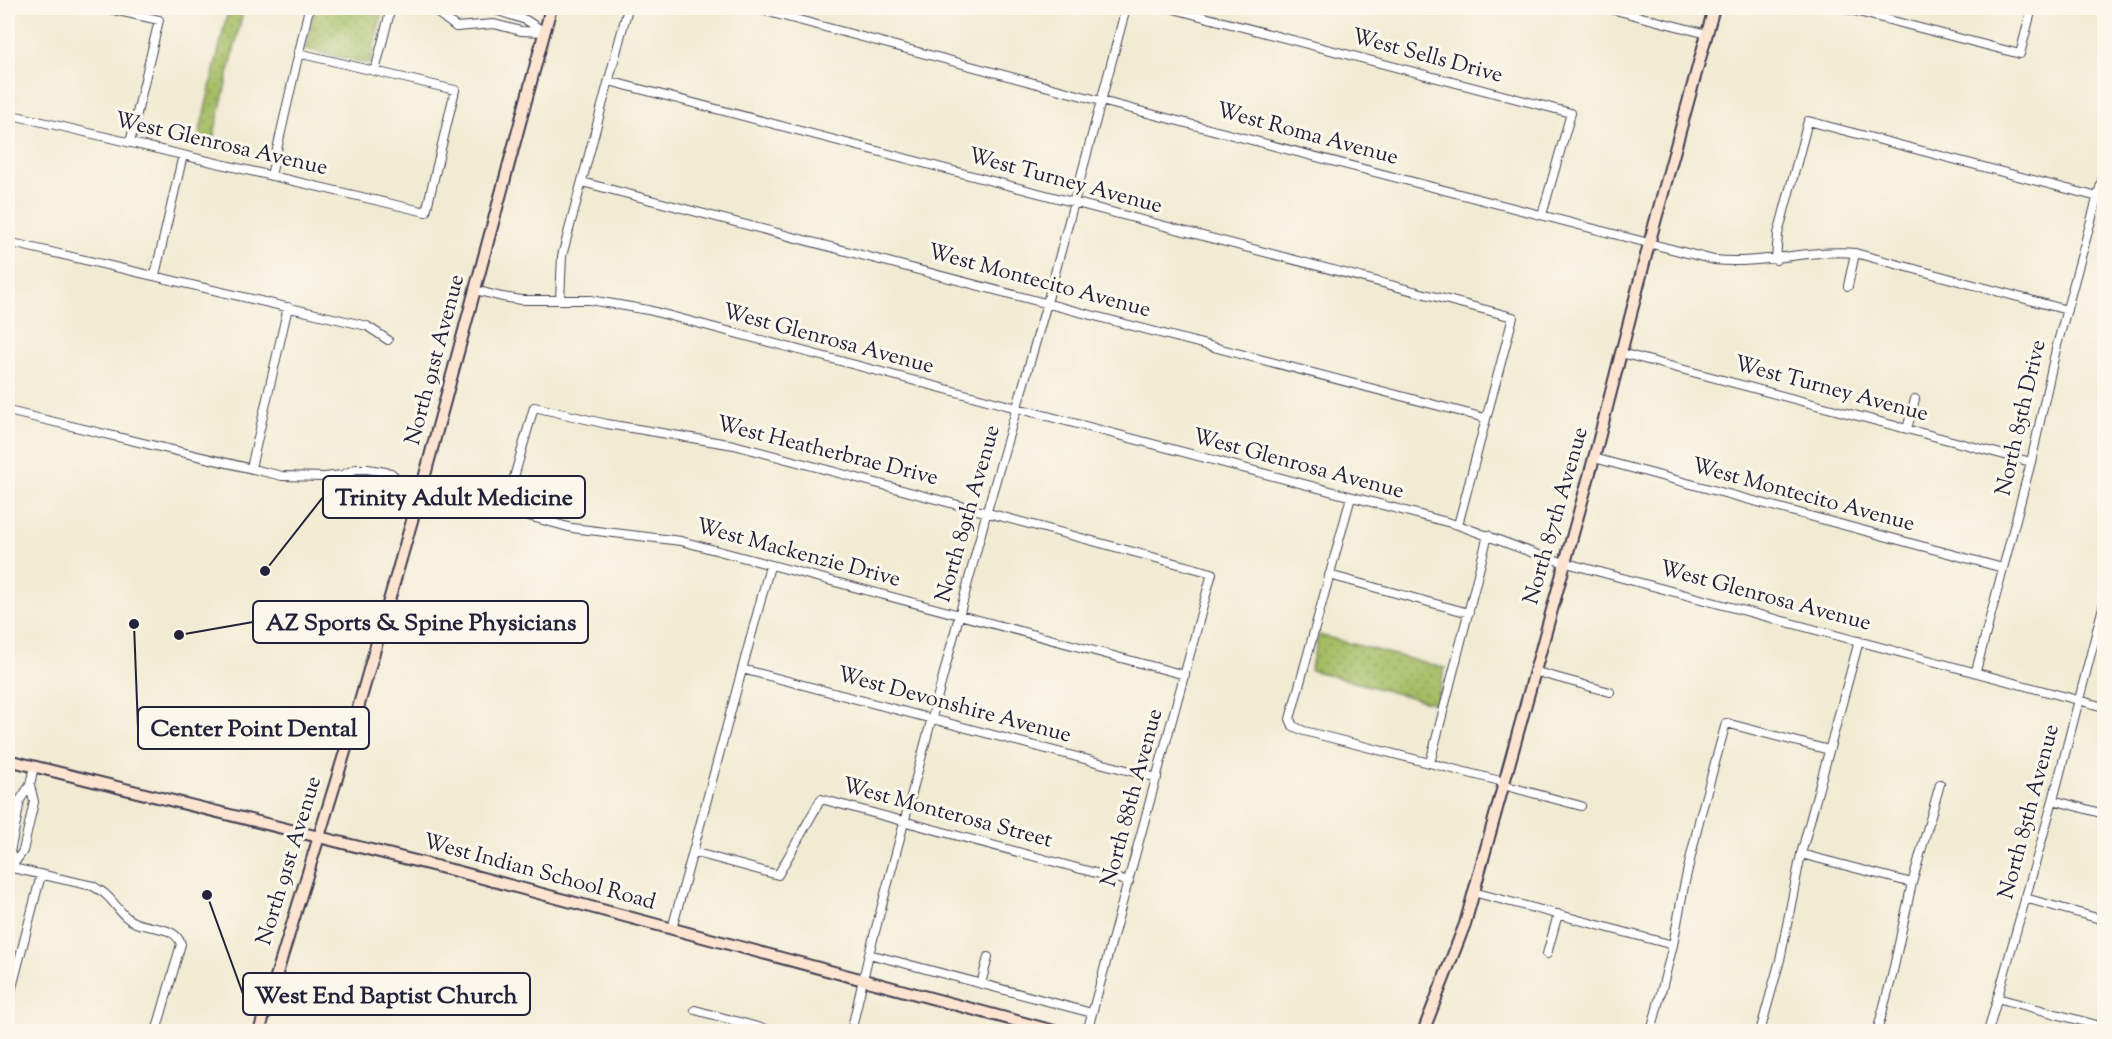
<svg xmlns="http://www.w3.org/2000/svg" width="2112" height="1039" font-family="'Sorts Mill Goudy',serif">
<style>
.park{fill:url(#park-dots);stroke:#637050;stroke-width:1.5}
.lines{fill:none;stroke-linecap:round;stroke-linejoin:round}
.street-casing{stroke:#414052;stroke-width:10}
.secondary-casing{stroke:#414052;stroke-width:14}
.street{stroke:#fff;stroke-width:8}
.secondary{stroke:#fde4d1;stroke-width:10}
.labels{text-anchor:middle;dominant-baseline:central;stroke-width:6;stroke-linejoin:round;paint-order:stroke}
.street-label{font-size:22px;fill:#22223b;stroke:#fbf7ec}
.leader{fill:none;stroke:#22223b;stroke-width:2}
.callout-dot{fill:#22223b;stroke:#fbf7ec;stroke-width:2}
.callout{fill:#fbf7ec;stroke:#22223b;stroke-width:2}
.callout-label{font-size:24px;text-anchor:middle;font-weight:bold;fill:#22223b}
</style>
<defs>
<pattern id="park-dots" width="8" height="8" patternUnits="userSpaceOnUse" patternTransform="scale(1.5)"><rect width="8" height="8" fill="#a4bd64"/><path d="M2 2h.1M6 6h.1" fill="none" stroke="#859954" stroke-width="1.8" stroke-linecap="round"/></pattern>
</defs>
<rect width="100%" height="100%" fill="#fbf7ec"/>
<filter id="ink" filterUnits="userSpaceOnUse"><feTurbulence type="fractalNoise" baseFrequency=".0167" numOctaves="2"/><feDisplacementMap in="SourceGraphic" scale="12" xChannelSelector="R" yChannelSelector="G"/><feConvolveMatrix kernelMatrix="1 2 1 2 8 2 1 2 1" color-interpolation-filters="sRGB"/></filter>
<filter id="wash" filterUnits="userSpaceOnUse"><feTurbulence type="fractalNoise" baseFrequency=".008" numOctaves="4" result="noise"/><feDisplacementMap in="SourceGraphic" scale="24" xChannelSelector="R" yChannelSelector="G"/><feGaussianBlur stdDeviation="1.35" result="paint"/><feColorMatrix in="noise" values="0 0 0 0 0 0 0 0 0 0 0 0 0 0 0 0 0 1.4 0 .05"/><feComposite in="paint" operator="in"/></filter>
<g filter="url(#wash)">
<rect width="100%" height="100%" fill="#f2ebd3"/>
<path class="park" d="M223 8H244L211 147 197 144 227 15Z
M315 8H383L370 64 305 49Z
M1319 635 1445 668 1436 704 1310 670Z"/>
</g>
<g filter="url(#ink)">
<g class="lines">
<defs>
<path id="street" d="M105 8 159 20 130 143
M427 8 434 10 456 27 494 24 521 31 544 32
M489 8 526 20 543 31
M754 8 1101 101 1714 260C1762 265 1807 249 1855 253L2067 310
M1170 8 1571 113 1542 215
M1607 8 1707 34
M1843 8 2020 54 2032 8
M375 71 391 8
M609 81 1513 317 1458 525
M8 114 426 212 455 90 298 53
M271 176 309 8
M582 182 1485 418
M8 242 367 326 388 340
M1776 260 1778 234 1808 121 2098 197
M155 275 183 155
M1848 286 1855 253
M475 290 502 297 522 300H590L648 310 1458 525 1544 557 2104 707
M560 300 562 256 628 8
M1621 353 2031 462
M8 411 282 476 324 477 342 475 356 469H368L391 473 400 481 572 528 681 541 1185 675
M1907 429 1915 399
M1594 458 2003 568
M251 468 288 307
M342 475C359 481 382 488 400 481
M1351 497 1290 719 1293 726 1304 731 1504 782
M505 509 534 407 607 424 734 445 1212 573 1087 1032
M1329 575 1469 613
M742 669 1157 778
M1533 671 1610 692
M1976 671 2031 462 2056 349 2104 173
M1430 763 1488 535
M1503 785 1581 806
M2053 800 2104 814
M693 852 778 875 821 799 1129 882
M1801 854 1912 883
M14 861 10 852 16 823 20 800 30 785 34 766
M13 865 23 851 34 802 30 785
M8 867 93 886C97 889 102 891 105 894 117 904 121 917 136 923 151 929 175 926 181 944L156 1032
M1473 892 1673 945
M2025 898 2104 920
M672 929 770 566
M869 954 1092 1013
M1547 954 1558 914
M981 984 988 957
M1997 998 2104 1027
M8 1003 41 875
M695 1010 776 1032
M851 1032 868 958 987 511 1047 303 1126 8
M1651 1032 1673 945 1684 886 1700 817 1726 723 1829 750
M1760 1032 1780 960 1801 854 1859 641
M1877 1032 1892 976 1912 883 1940 784
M1988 1032 2053 800 2104 603"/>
<path id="secondary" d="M8 760 460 872 1058 1032
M259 1032 352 729 422 486 551 8
M1423 1032 1465 924 1594 458 1649 244 1714 8"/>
</defs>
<use href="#street" class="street-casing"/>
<use href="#secondary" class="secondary-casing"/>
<use href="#street" class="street"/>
<use href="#secondary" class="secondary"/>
</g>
</g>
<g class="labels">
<g class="street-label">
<text transform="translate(1427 57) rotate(15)">West Sells Drive</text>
<text transform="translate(1307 135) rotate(15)">West Roma Avenue</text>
<text transform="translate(221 145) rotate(13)">West Glenrosa Avenue</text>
<text transform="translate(1065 182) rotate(15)">West Turney Avenue</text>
<text transform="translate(1039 282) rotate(15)">West Montecito Avenue</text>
<text transform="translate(828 340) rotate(15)">West Glenrosa Avenue</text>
<text transform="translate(436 360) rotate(-75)">North 91st Avenue</text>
<text transform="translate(1831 390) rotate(15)">West Turney Avenue</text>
<text transform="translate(2022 418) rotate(-77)">North 85th Drive</text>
<text transform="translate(827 452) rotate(14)">West Heatherbrae Drive</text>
<text transform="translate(1298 465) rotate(15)">West Glenrosa Avenue</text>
<text transform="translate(1803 496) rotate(15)">West Montecito Avenue</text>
<text transform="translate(969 514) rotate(-74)">North 89th Avenue</text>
<text transform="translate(1557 516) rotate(-74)">North 87th Avenue</text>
<text transform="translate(798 554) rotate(15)">West Mackenzie Drive</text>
<text transform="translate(1765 597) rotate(15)">West Glenrosa Avenue</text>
<text transform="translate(954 706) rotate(15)">West Devonshire Avenue</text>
<text transform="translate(1133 798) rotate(-75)">North 88th Avenue</text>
<text transform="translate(2030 812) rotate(-75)">North 85th Avenue</text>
<text transform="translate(947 814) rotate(15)">West Monterosa Street</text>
<text transform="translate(290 861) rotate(-73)">North 91st Avenue</text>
<text transform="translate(539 873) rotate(15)">West Indian School Road</text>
</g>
</g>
<path class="leader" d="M265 571L323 497M179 635L253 622M134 624L138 728M207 895L243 994"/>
<g class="callout-dot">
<circle cx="265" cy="571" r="6"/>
<circle cx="179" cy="635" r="6"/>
<circle cx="134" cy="624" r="6"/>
<circle cx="207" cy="895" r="6"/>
</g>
<g class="callout">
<rect x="323" y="476" width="262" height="42" rx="6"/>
<rect x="253" y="601" width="335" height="42" rx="6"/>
<rect x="138" y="707" width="231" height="42" rx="6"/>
<rect x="243" y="973" width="287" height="42" rx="6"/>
</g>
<g class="callout-label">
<text x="454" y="505">Trinity Adult Medicine</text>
<text x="421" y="630">AZ Sports &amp; Spine Physicians</text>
<text x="254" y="736">Center Point Dental</text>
<text x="386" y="1003">West End Baptist Church</text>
</g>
<rect width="2112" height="1039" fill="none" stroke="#fbf7ec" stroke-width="30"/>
</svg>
